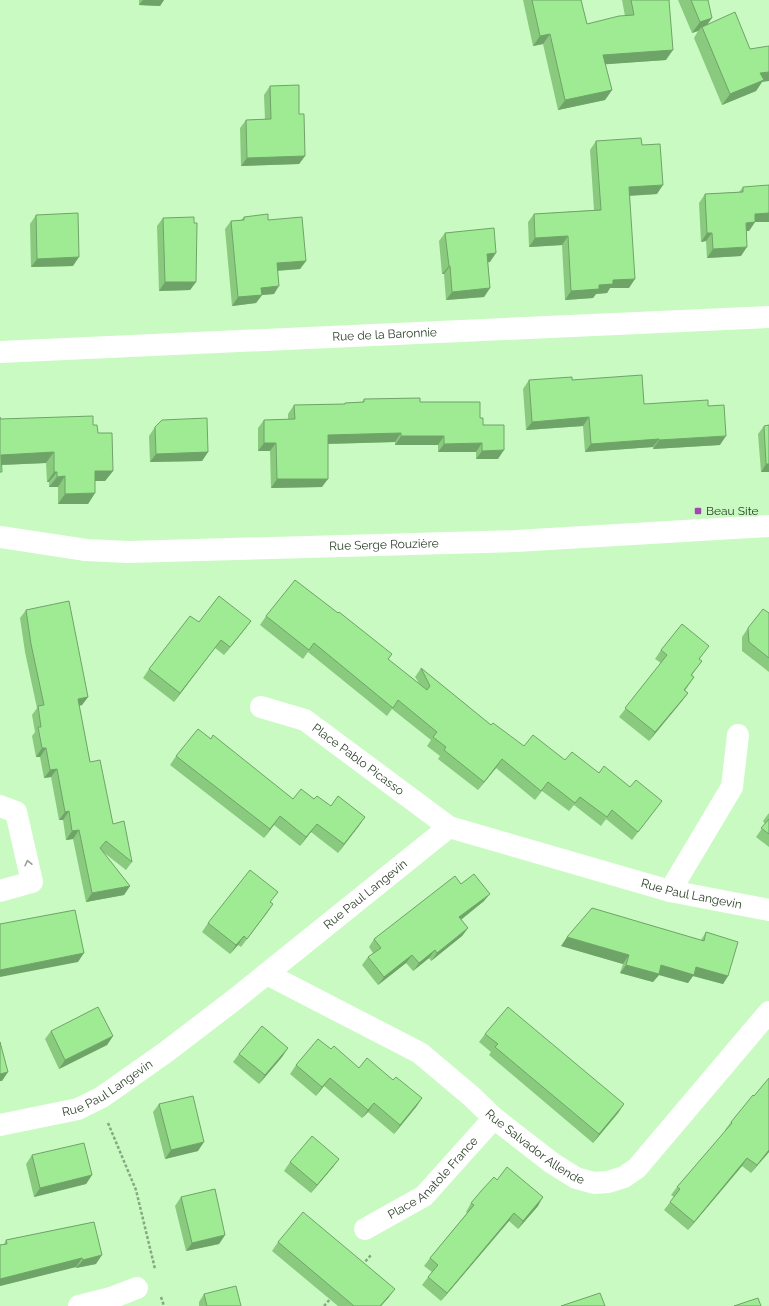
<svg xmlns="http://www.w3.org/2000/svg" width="769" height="1306" font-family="Raleway,sans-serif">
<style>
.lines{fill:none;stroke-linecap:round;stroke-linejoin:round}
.path{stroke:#85a980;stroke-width:2.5;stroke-dasharray:3 2;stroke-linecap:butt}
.minor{stroke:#fff;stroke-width:22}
.tertiary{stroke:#fff;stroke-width:22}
.wall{fill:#89ca7f}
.shaded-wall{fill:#6fa468}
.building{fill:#9feb94;stroke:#6fa468}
.oneway{stroke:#96a095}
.poi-dot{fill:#a248b3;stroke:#c9fac2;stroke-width:1.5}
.labels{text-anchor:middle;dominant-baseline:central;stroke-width:3.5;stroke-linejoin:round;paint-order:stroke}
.street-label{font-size:12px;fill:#2e412b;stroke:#c9fac2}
.poi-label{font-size:12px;fill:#2e412b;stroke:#c9fac2;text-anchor:start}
</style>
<rect width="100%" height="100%" fill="#c9fac2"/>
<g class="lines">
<path class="path" d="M108 1123 136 1190 155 1269
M362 1265 372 1254
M161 1297 164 1306
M324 1306 331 1298"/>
<g class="minor">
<path id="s1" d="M0 352 769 317"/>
<path id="s2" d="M261 707 305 720 449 827"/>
<path d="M0 806 16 812 32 882 0 891"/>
<path d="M670 891 732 787 738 735"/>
<path id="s3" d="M267 974 420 1053 471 1096 494 1118 552 1163 576 1178 594 1183 608 1182 624 1177 637 1168 769 1012"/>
<path id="s4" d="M0 1125 78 1109 102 1097 166 1052 234 1000 449 827 670 891 769 910"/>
<path id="s5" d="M365 1229 424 1196 494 1118"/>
<path d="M79 1306 111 1298 137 1288"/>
</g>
<path class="tertiary" id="s6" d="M0 537 86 550 128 552 516 541 769 526"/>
</g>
<path class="wall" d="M131 0H164L160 6 139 5V0Z
M523 0H581L587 24 625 16 622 0H669L666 60 605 64 612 90 605 100 558 110 543 44 533 46Z
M678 0H708V24L762 82 756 91 722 105 694 38 698 31 692 33Z
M270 86 299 114 305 156 299 164 241 166 240 128 246 120 265 119 264 95Z
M596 141 642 145 657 194 630 196 629 288H610L607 293 596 294 593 298 565 300 562 245 529 247 528 222 534 214 594 210 590 150Z
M743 187 755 222 749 231H746L741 256 707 258 706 241 701 242 699 203 705 194 739 192Z
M36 215 73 266 31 267 30 224Z
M244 217 268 220 306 261 300 269 278 271 274 294 262 295 256 303 232 306 225 229 231 221 241 220Z
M163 218 196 282 190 290 159 291 157 226Z
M445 233 490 262H488L490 288 484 297 446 300 444 274H442L439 241Z
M529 380H572L644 404 708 406 720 445 653 449V447L585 452 583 426 526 430 523 389Z
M364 399 420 402 480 418 498 459H476V452H438V445H395V442L328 444 322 487 271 488 270 451H258V428L264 420 288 419V414L294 405 344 404 345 403 362 402Z
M0 419 93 425 98 433 113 471 105 481H95V493L88 504H58V487H49V482H47L46 463 1 465Z
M769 425V472H761L758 434 764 426Z
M155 427 208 452 202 461 150 462 149 436Z
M26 610 88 697 82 705 79 706 90 762 113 824 132 862 126 870 103 852 130 886 124 895 86 902 73 839 66 840 63 820H59L51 777 44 778 40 757H36L32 736 35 732 32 715 37 708 25 652 20 618Z
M769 613V672L742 651V637L748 628Z
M266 616 392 654 388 660 419 683 415 677 421 668 491 725 524 746 565 760 599 773 656 809 632 840 606 819 601 826 574 805 569 811 542 791 535 800 496 768 478 790 438 759 440 756 427 746 431 740 392 709 387 716 308 652 303 659 260 625Z
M251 621 245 629 224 655 215 648 174 702 143 678 149 669 199 622Z
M661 650 703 654 699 659 702 661 692 675 694 677 685 691 688 693 682 701 649 741 619 717 661 663 655 659Z
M211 739 293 799H314L331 806 365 817 338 853 311 832 300 846 274 825 264 838 170 765 176 756Z
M769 813V847L756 837 765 824 763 821Z
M461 884 484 901 461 920 468 928 462 936 431 961 429 958 413 971 406 963 378 985 362 965 368 957 373 953 369 947 374 939Z
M271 902 273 904 241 947 238 945 230 954 202 932 208 923Z
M706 932 728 976 723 984 693 976 688 983 659 975 653 982 620 973 623 964 561 946 701 940Z
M51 1031 113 1036 107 1045 59 1069 45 1039Z
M485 1034 624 1104 618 1113 593 1143 489 1055 491 1052 479 1042Z
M288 1048 282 1057 259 1084 233 1062 239 1054Z
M331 1049 359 1068 393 1080 422 1098 416 1107 394 1134 368 1112 362 1118 324 1086 316 1096 290 1074 296 1065Z
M769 1078V1152L751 1173 742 1166 688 1230 664 1210 674 1197 671 1195 677 1187 726 1131 725 1130 731 1122 754 1096Z
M159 1104 198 1151 165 1159 153 1112Z
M32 1155 92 1175 86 1184 34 1197 26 1164Z
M339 1159 333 1167 311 1193 284 1171 290 1162Z
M497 1180 538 1206 518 1229 509 1221 441 1301 422 1285 432 1272 424 1266 430 1258 467 1213 466 1212 471 1203Z
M181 1197 225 1235 219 1244 186 1251 175 1206Z
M94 1222 96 1264 76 1268V1267L0 1286V1245L4 1244 6 1240Z
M278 1242 389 1297 381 1306H338L272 1251Z
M204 1294 241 1306H199V1302Z"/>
<path class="shaded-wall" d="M143 0H164L160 6 139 5Z
M712 18 704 29 702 27 698 31 692 33 700 22Z
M550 34 543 44 533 46 540 36Z
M673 50 666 60 596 65 603 55Z
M769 72V81L762 82 756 91 722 105 730 94 760 73Z
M612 90 605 100 558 110 565 100Z
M305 156 299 164 241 166 247 158Z
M663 185 657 194 623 196 629 187Z
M769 213V222H755L749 231H740L746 223 755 214Z
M707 233H712L706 241 701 242Z
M568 236 562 245 529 247 535 238Z
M747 247 741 256 707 258 713 249Z
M496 253 490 262 481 263 487 254Z
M79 257 73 266 31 267 37 259Z
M306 261 300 269 271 271 277 263Z
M449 266H450L444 274H442Z
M635 279 629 288H610L607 293 596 294 593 298 565 300 571 291 599 285 613 280Z
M165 282H196L190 290 159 291Z
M279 286 274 294 262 295 256 303 232 306 238 297 261 288Z
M490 288 484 297 446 300 452 292Z
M589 417 583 426 526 430 532 422Z
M401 433 395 442 322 444 328 435Z
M401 436H444L438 445H395Z
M726 436 720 445 653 449 659 440Z
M659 439 653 447 585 452 591 444Z
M264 443H276L270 451H258Z
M482 443 476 452H438L444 444Z
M504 450 498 459H476L482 451Z
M54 452 46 463 0 465 1 455Z
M208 452 202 461 150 462 156 454Z
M766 464H769V472H761Z
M95 471H113L105 481H87Z
M54 472H57L49 482H47Z
M65 476 58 487H49L57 477Z
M277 479H328L322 487 271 488Z
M95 493 88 504H58L65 494Z
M251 621 245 629 224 655 230 647Z
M221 640 215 648 174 702 180 693Z
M688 693 682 701 649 741 655 732Z
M88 697 82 705 72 707 78 699Z
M42 748H46L40 757H36Z
M502 759 496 768 478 790 484 782Z
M57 769 51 777 44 778 50 770Z
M69 811 63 820H59L65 812Z
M280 816 274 825 264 838 270 829Z
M365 817 359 826 338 853 344 844Z
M317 824 311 832 300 846 306 837Z
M79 830 73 839 66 840 72 831Z
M130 886 124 895 86 902 92 893Z
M490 894 484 901 454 925 459 917Z
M273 904 267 913 241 947 247 939Z
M468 928 462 936 431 961 437 953Z
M244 936 238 945 230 954 236 945Z
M567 937 629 955 623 964 561 946Z
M435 950 429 958 413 971 419 963Z
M84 953 78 962 0 977V970Z
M412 955 406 963 378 985 384 977Z
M626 965 696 967 728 976 723 984 693 976 688 983 659 975 653 982 620 973Z
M113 1036 107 1045 59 1069 65 1060Z
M288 1048 282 1057 259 1084 265 1075Z
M8 1072 2 1081H0V1074Z
M330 1078 324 1086 316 1096 322 1087Z
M422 1098 416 1107 394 1134 400 1125Z
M374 1103 368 1112 362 1118 368 1110Z
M624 1104 618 1113 593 1143 599 1134Z
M204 1142 198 1151 165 1159 171 1150Z
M769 1150V1152L751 1173 757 1165Z
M747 1158 742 1166 688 1230 694 1222Z
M339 1159 333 1167 311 1193 317 1185Z
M92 1175 86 1184 34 1197 40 1188Z
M543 1197 538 1206 518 1229 523 1221Z
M514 1213 509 1221 441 1301 447 1293Z
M225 1235 219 1244 186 1251 192 1243Z
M102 1255 96 1264 76 1268 83 1260Z
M82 1258 76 1267 0 1286V1279Z
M395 1289 389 1297 381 1306H380Z"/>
<path class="building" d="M532 0H581L587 24 619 16 634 15 631 0H669L673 50 603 55 612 90 565 100 550 34 540 36Z
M691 0H708L712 18 700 22Z
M735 12 750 49 769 46V72L760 73 764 80 730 94 702 27Z
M299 85V114H304L305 156 247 158 246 120 271 119 270 86Z
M641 138 642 145 660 144 663 185 629 187 635 279 613 280V284L599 285V289L571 291 568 236 535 238 534 214 601 210 596 141Z
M769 185V213L755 214V222L746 223 747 247 713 249 712 233H707L705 194 743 192V187Z
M78 213 79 257 37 259 36 215Z
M268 214V220L302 217 306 261 277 263 279 286 261 288 262 295 238 297 231 221 244 220V217Z
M194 217V223H197L196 282H165L163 218Z
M494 228 496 253 487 254 490 288 452 292 450 266H449L445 233Z
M642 375 644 404 708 400V406L724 405 726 436 659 440V439L591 444 589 417 532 422 529 380 572 377V380Z
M420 398V402H480V418H483V425H504V450L482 451V443L444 444V436H401V433L328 435V479H277L276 443H264V420L295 419 294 405 345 404V403L364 402V399Z
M93 416V425H97L98 433H112L113 471H95V493L65 494V476L57 477V472H54V452L1 455 2 472H0V417V419Z
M207 418 208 452 156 454 155 427 162 420Z
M769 425V464H766L764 426Z
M295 580 338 613 339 612 392 654 388 659 427 690 430 686 421 668 491 725 493 723 524 746 533 735 565 760 572 752 599 773 604 766 630 787 636 780 662 801 638 832 612 810 607 817 580 797 575 803 548 782 541 791 502 759 484 782 444 750 446 747 433 737 437 732 398 700 393 708 314 643 309 650 266 616Z
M219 596 251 621 230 647 221 640 180 693 149 669 190 616 199 622Z
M69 601 88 697 78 699 90 762 100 760 113 824 124 821 132 862 106 841 100 848 130 886 92 893 79 830 72 831 69 811 65 812 57 769 50 770 46 748H42L38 727H41L38 706 44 705 31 644 26 610Z
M763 609 769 613V658L749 642 748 628Z
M682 624 709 646 699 659 702 661 691 675 694 677 684 690 688 693 655 732 625 708 667 655 661 650Z
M198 729 211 739 213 735 293 799 301 789 314 799 317 796 331 806 338 796 365 817 344 844 317 824 306 837 280 816 270 829 176 756Z
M769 819V834L761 828Z
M250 870 278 892 270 902 273 904 247 939 244 936 236 945 208 923Z
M474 874 490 894 459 917 468 928 437 953 435 950 419 963 412 955 384 977 368 957 381 948 374 939 455 876 461 884Z
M592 908 704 941 706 932 738 942 728 976 696 967 694 975 661 965 659 974 626 965 629 955 567 937Z
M75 910 84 953 0 970V924Z
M98 1007 113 1036 65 1060 51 1031Z
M508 1007 624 1104 599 1134 495 1047 498 1044 485 1034Z
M262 1026 288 1048 265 1075 239 1054Z
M318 1039 331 1049 334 1046 359 1068 367 1058 393 1080 396 1077 422 1098 400 1125 374 1103 368 1110 330 1078 322 1087 296 1065Z
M0 1042 8 1072 0 1074Z
M769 1078V1150L757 1165 747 1158 694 1222 670 1202 680 1189 677 1187 732 1123 731 1122 753 1095 754 1096Z
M193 1096 204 1142 171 1150 159 1104Z
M312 1136 339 1159 317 1185 290 1162Z
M84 1143 92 1175 40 1188 32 1155Z
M507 1167 543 1197 523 1221 514 1213 447 1293 428 1277 438 1265 430 1258 474 1205 471 1203 482 1190 494 1177 497 1180Z
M215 1189 225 1235 192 1243 181 1197Z
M303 1212 395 1289 380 1306H354L278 1242Z
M94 1222 102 1255 83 1260 82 1258 0 1279V1245L7 1244 6 1240Z
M236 1286 241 1306H207L204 1294Z
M600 1293 605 1306H561Z
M758 1298 761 1306H734Z"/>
<defs><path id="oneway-chevron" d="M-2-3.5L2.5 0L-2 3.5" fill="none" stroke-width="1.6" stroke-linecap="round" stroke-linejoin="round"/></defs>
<use class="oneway" href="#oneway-chevron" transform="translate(28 863) rotate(-103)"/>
<rect class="poi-dot" x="694" y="507" width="8" height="8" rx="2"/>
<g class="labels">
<g class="street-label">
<text stroke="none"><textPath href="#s1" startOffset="385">Rue de la Baronnie</textPath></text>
<text stroke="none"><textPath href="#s6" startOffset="385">Rue Serge Rouzière</textPath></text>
<text stroke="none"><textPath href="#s2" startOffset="112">Place Pablo Picasso</textPath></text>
<text stroke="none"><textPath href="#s4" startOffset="798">Rue Paul Langevin</textPath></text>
<text stroke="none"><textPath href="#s4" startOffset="439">Rue Paul Langevin</textPath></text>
<text stroke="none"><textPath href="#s4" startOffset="115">Rue Paul Langevin</textPath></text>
<text stroke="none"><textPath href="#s3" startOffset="321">Rue Salvador Allende</textPath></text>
<text stroke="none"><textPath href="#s5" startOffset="86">Place Anatole France</textPath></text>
</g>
<g class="poi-label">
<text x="706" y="511">Beau Site</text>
</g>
</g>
</svg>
